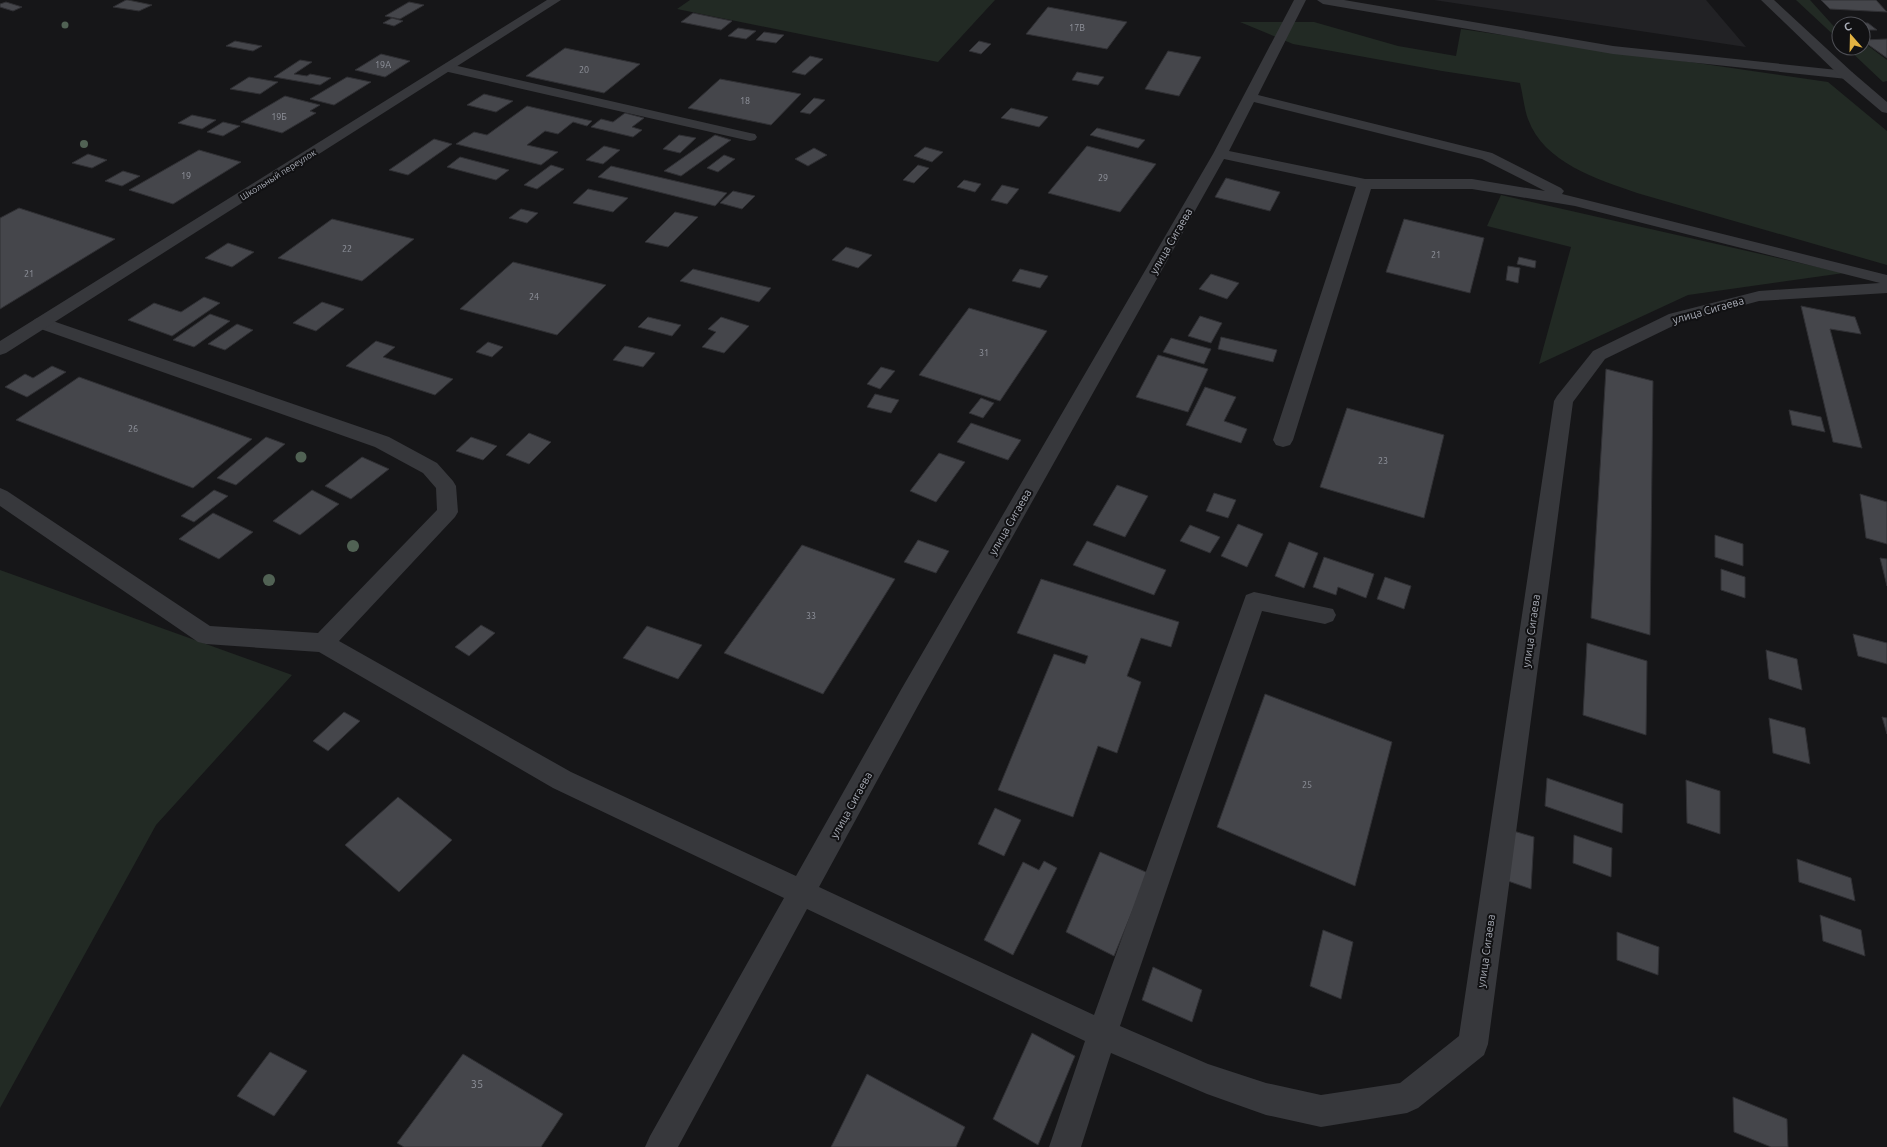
<svg xmlns="http://www.w3.org/2000/svg" width="1887" height="1147" font-family="Ubuntu,sans-serif">
<style>
.built{fill:#222225}
.green{fill:#222a24}
.building{fill:#45464b;stroke:#303034}
.lines{fill:none;stroke-linecap:round;stroke-linejoin:round}
.service{fill:#37383c;fill-rule:evenodd}
.minor{fill:#37383c;fill-rule:evenodd}
.tree{fill:#516254}
.labels{text-anchor:middle;dominant-baseline:central;stroke-width:4;stroke-linejoin:round;paint-order:stroke}
.number-label{font-size:9px;fill:#90939c}
.far-street-label{font-size:9px;fill:#a9adb7;stroke:#111113}
.street-label{font-size:11px;fill:#a9adb7;stroke:#111113}
.near-number-label{font-size:11px;fill:#90939c}
</style>
<rect width="100%" height="100%" fill="#161618"/>
<path class="built" d="M1434 0H1706L1746 47Z"/>
<path class="green" d="M690 0H995L938 62 677 9Z
M1796 0H1810L1839 32V40Z
M1240 22H1314L1398 46 1456 56 1461 29 1828 82 1887 131V265L1637 193C1597 179 1544 163 1528 119 1524 108 1523 95 1520 83L1442 71 1293 44Z
M1863 42 1887 60V81L1883 82 1847 48H1863Z
M1501 195 1844 273 1688 295 1539 364 1571 247 1487 226Z
M0 570 292 675 156 825 0 1108Z"/>
<path class="building" d="M126 0H128L152 5 139 11 113 7Z
M1821 0H1876L1887 12 1830 9Z
M6 2 22 7 13 11 0 7V4Z
M409 2 424 5 400 19 385 16Z
M1048 7 1127 22 1107 49 1026 34Z
M693 13 732 21 721 30 681 22Z
M392 18 403 21 394 26 383 23Z
M1849 23H1868L1877 30H1863V24Z
M738 28 756 31 746 39 728 36Z
M764 32 784 35 776 43 756 40Z
M1887 39V58L1863 41V40Z
M235 41 262 46 253 51 226 46Z
M979 41 991 44 981 54 969 51Z
M565 48 640 64 604 93 526 76Z
M1168 51 1201 57 1179 96 1145 89Z
M381 54 410 61 385 77 355 70Z
M810 56 823 59 805 75 792 72Z
M300 60 312 62 294 74 307 76 310 74 331 78 320 85 274 77Z
M1077 72 1104 77 1098 85 1072 80Z
M249 77 278 82 260 94 230 89Z
M347 77 371 82 334 105 310 99Z
M720 79 801 94 771 125 688 108Z
M484 94 513 101 496 112 467 105Z
M285 96 320 105 310 111 316 113 282 133 241 122Z
M814 98 825 100 810 114 800 112Z
M527 106 592 121 587 126 573 122 558 134 545 131 527 145 558 152 541 165 456 144 474 132 487 135Z
M1011 108 1048 117 1039 127 1001 118Z
M625 113 644 118 632 127 642 130 633 137 591 127 601 119 613 122Z
M192 115 216 120 202 129 178 123Z
M223 122 240 126 223 136 207 132Z
M1097 128 1145 140 1138 148 1090 135Z
M679 135 696 138 680 153 663 149Z
M715 135 731 140 681 176 664 171Z
M434 139 452 144 408 175 389 170Z
M604 146 620 150 603 164 586 160Z
M1087 146 1156 164 1120 212 1048 193Z
M925 147 943 152 932 162 914 156Z
M814 148 827 155 808 166 795 159Z
M199 150 241 162 173 204 129 190Z
M88 154 107 160 92 168 72 163Z
M724 155 735 159 718 172 707 168Z
M460 157 509 170 496 180 447 167Z
M551 165 564 169 537 189 524 185Z
M918 165 929 168 914 183 903 180Z
M611 166 727 193 715 206 598 177Z
M123 171 140 176 122 186 105 181Z
M1226 178 1280 192 1270 211 1215 197Z
M964 180 981 184 975 192 957 187Z
M1002 185 1019 189 1007 204 991 200Z
M588 189 628 198 613 212 573 203Z
M733 191 755 196 742 209 720 203Z
M19 208 115 239 0 309V218Z
M521 209 538 213 527 223 509 218Z
M675 212 698 217 668 247 645 242Z
M332 219 414 239 362 281 278 258Z
M1404 219 1484 238 1470 293 1386 272Z
M228 243 254 252 232 267 205 258Z
M846 247 872 255 858 268 832 260Z
M1519 257 1536 261 1535 268 1517 264Z
M513 262 606 285 557 335 460 309Z
M1508 266 1520 268 1518 283 1506 280Z
M693 269 771 288 759 302 680 281Z
M1020 269 1048 276 1040 288 1012 281Z
M1211 274 1239 283 1227 299 1199 289Z
M204 297 220 303 172 336 128 320 154 303 181 312Z
M322 302 344 309 316 331 293 323Z
M1801 306 1855 317 1861 334 1830 329 1862 448 1833 442Z
M969 308 1047 331 1000 401 919 375Z
M210 314 230 321 194 347 173 340Z
M1200 316 1222 323 1211 343 1188 336Z
M648 317 681 325 672 336 638 327Z
M721 317 749 326 724 353 702 347 716 332 708 329Z
M237 324 253 330 225 350 208 344Z
M1221 337 1277 350 1273 362 1218 349Z
M1171 338 1211 349 1204 364 1163 352Z
M376 341 395 347 383 357 453 379 435 395 346 366Z
M488 342 503 347 492 357 476 352Z
M625 346 655 353 643 367 613 360Z
M1158 355 1208 369 1188 412 1136 397Z
M52 366 66 372 27 397 5 387 25 374 33 378Z
M881 367 895 371 880 389 867 384Z
M1606 369 1653 381 1650 635 1591 618Z
M79 377 252 439 193 488 16 420Z
M1205 387 1236 397 1224 421 1247 429 1241 443 1186 425Z
M875 394 899 400 891 413 867 407Z
M981 398 994 403 983 418 969 413Z
M1347 408 1444 435 1424 518 1320 487Z
M1789 410 1821 417 1825 432 1792 425Z
M971 423 1021 440 1008 460 957 442Z
M529 433 551 442 529 464 506 455Z
M266 437 285 444 236 485 217 478Z
M471 437 497 446 483 460 456 451Z
M939 453 965 462 936 502 910 491Z
M362 457 389 469 351 499 325 486Z
M1117 485 1148 496 1125 537 1093 525Z
M214 490 228 496 194 522 181 516Z
M312 490 339 504 300 535 273 521Z
M1214 493 1236 500 1228 518 1206 511Z
M1860 494 1887 502V544L1866 538Z
M213 513 253 532 219 559 179 539Z
M1238 524 1263 534 1247 567 1221 556Z
M1190 525 1220 537 1210 553 1180 541Z
M1715 535 1743 544V566L1715 557Z
M918 540 949 551 936 573 904 562Z
M1087 541 1166 570 1154 595 1073 565Z
M1289 542 1318 553 1304 588 1275 576Z
M802 545 895 579 823 694 724 653Z
M1324 557 1374 574 1366 598 1338 587 1336 595 1313 587Z
M1880 558 1887 559V586Z
M1721 569 1745 577V598L1721 590Z
M1385 577 1411 586 1404 609 1377 599Z
M1041 579 1179 622 1171 647 1141 638 1127 676 1141 682 1117 753 1098 746 1073 817 998 790 1054 654 1085 664 1088 656 1017 633Z
M481 625 495 633 469 656 455 647Z
M647 626 702 645 678 679 623 658Z
M1853 634 1887 643V664L1858 656Z
M1587 643 1647 661 1646 735 1583 715Z
M1766 650 1797 659 1802 690 1769 679Z
M1265 694 1392 742 1355 886 1217 827Z
M344 712 360 721 328 751 313 741Z
M1882 717 1887 718V734Z
M1769 718 1805 728 1810 764 1773 753Z
M1547 778 1623 804 1622 833 1545 806Z
M1686 780 1720 791V834L1687 823Z
M398 797 452 840 399 892 345 845Z
M995 808 1021 820 1004 856 978 844Z
M1510 830 1534 837 1531 889 1505 880Z
M1574 835 1612 848 1611 877 1573 863Z
M1100 852 1148 873 1114 956 1066 932Z
M1797 859 1851 878 1855 901 1799 882Z
M1044 861 1057 868 1013 955 984 940 1023 862 1039 870Z
M1820 915 1861 930 1865 956 1823 941Z
M1323 930 1353 942 1341 999 1310 986Z
M1617 932 1659 947 1658 975 1617 960Z
M1153 967 1202 990 1192 1022 1142 1000Z
M1032 1033 1075 1056 1038 1145 993 1119Z
M270 1052 307 1071 274 1116 237 1096Z
M463 1054 563 1114 541 1147H404L397 1143Z
M867 1074 965 1127 956 1147H831Z
M1733 1097 1787 1119 1788 1147H1771L1734 1132Z"/>
<g class="lines">
<path class="service" d="M1294 0H1306L1258 95 1492 153 1561 188 1564 191 1562 194 1887 275V293L1759 301 1681 322 1605 359 1573 402 1488 1044 1484 1055 1418 1108 1407 1113 1321 1127 1266 1115 1207 1094 1111 1053 1081 1147H1049L1085 1041 807 909 678 1147H645L650 1136 784 898 553 788 319 652 206 644 198 642 0 506V488L7 491 210 626 318 633 437 510 436 488 423 473 375 447 35 327 32 323 35 319 41 317 47 319 389 437 437 463 453 481 456 486 458 512 455 517 339 641 571 772 796 876 902 688 1213 154ZM1254 102 1482 159 1545 191 1472 179H1365L1229 151ZM1224 159 1356 187 1273 440 1276 445 1283 447 1290 445 1293 440 1371 189H1472L1575 206 1880 283 1759 291 1669 314 1593 351 1557 396 1554 401 1459 1036 1400 1083 1321 1095 1266 1083 1208 1064 1120 1026 1262 611 1325 624 1333 621 1336 615 1333 609 1254 592 1246 595 1094 1015 819 887 920 702Z
M1317 0H1344L1613 46 1847 71 1852 72 1854 75 1852 78 1847 79 1613 54 1323 4Z
M449 64 750 133 755 134 757 137 755 140 750 141 444 71 442 68 444 65Z"/>
<path class="minor" d="M547 0H561L6 353 0 355V341Z
M1761 0H1774L1852 72 1887 102V113L1882 112 1842 78Z"/>
</g>
<g class="tree">
<circle cx="65" cy="25" r="3.5"/>
<circle cx="84" cy="144" r="4"/>
<circle cx="301" cy="457" r="5.5"/>
<circle cx="353" cy="546" r="6"/>
<circle cx="269" cy="580" r="6"/>
</g>
<g class="labels">
<g class="number-label">
<text x="1077" y="28">17В</text>
<text x="383" y="65">19А</text>
<text x="584" y="70">20</text>
<text x="745" y="101">18</text>
<text x="279" y="117">19Б</text>
<text x="186" y="176">19</text>
<text x="1103" y="178">29</text>
<text x="347" y="249">22</text>
<text x="1436" y="255">21</text>
<text x="29" y="274">21</text>
<text x="534" y="297">24</text>
<text x="984" y="353">31</text>
<text x="133" y="429">26</text>
<text x="1383" y="461">23</text>
<text x="811" y="616">33</text>
<text x="1307" y="785">25</text>
</g>
<g class="far-street-label">
<text transform="translate(278 175) rotate(-32)">Школьный переулок</text>
</g>
<g class="street-label">
<text transform="translate(1171 241) rotate(-60)">улица Сигаева</text>
<text transform="translate(1708 310) rotate(-16)">улица Сигаева</text>
<text transform="translate(1010 522) rotate(-60)">улица Сигаева</text>
<text transform="translate(1531 631) rotate(-82)">улица Сигаева</text>
<text transform="translate(851 805) rotate(-61)">улица Сигаева</text>
<text transform="translate(1486 951) rotate(-82)">улица Сигаева</text>
</g>
<g class="near-number-label">
<text x="477" y="1084">35</text>
</g>
</g>
<g transform="translate(1851 36) rotate(340)"><circle r="19" fill="#111113" stroke="#4e4f55"/>
<path d="M0-3L7 15L0 10L-7 15Z" fill="#e3b342"/>
<text y="-6" font-size="11" font-weight="bold" text-anchor="middle" fill="#a9adb7">С</text>
</g>
</svg>
